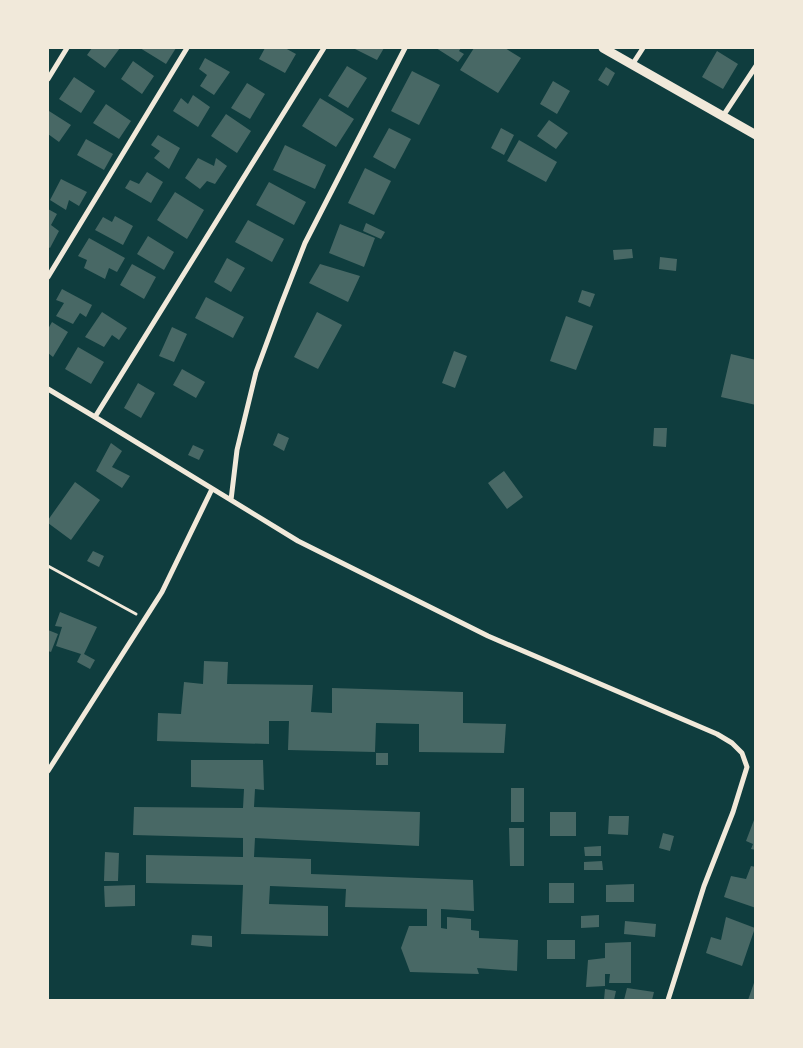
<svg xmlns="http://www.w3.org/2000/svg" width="803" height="1048" font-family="'Golos Text',sans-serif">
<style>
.building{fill:#486865}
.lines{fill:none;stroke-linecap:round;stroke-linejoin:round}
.path{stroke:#f1e9da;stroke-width:3}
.minor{stroke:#f1e9da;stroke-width:5}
.tertiary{stroke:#f1e9da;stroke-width:9}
</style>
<rect width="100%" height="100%" fill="#0f3d3e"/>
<path class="building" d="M92 48H120L105 68 87 55Z
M140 48H176L166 64Z
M265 48H285L296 54 285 73 259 59Z
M353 48H384L377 60Z
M436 48H461L459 51 464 54 458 62Z
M474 48H505L521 58 498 93 460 70Z
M717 51 738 64 723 89 702 77Z
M205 58 230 72 214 95 200 86 207 75 199 69Z
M133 61 154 76 142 94 121 79Z
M347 66 367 78 348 108 328 96Z
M606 67 615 73 608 86 598 80Z
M412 71 440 85 419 125 391 111Z
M74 77 95 91 81 113 59 99Z
M553 81 570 91 557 114 540 104Z
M247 83 265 94 250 119 231 108Z
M193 95 210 107 198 127 173 111 181 98 188 104Z
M320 98 354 119 336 147 302 126Z
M106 104 131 121 119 139 93 123Z
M49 111 71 125 59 142 48 134Z
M226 114 251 131 237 153 211 136Z
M549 120 568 133 556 149 537 136Z
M389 128 411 139 395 169 373 157Z
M501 128 514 135 504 155 491 148Z
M158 135 180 148 169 169 154 158 160 151 151 145Z
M86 139 113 154 104 170 77 155Z
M519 140 557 162 546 182 507 161Z
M285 145 326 165 315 189 273 170Z
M198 158 214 166 216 158 227 166 215 184 207 181 200 189 185 178Z
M365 168 391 181 374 215 348 203Z
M147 172 163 182 151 203 125 188 130 180 139 184Z
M61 179 87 192 79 206 69 200 66 210 50 200Z
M269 182 306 202 294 225 256 205Z
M175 192 204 210 187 239 157 220Z
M48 209 57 214 51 225 59 231 50 248 48 247Z
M115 216 133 226 123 245 95 230 103 217 112 222Z
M248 220 284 239 272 262 235 242Z
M366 223 385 232 381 239 363 231Z
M340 224 375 238 364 267 329 253Z
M148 236 174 252 164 270 137 254Z
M89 238 125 258 117 272 109 268 105 279 84 268 87 260 78 256Z
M632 249 633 258 614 260 613 250Z
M660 257 677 259 676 271 659 269Z
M227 258 245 268 231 292 214 282Z
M132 264 156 277 144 299 120 285Z
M320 264 360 276 348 302 309 283Z
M62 289 92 305 86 317 80 313 73 324 56 316 64 303 56 300Z
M582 290 595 294 590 307 578 302Z
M206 297 244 317 233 338 195 318Z
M102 312 127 328 119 340 112 335 104 347 85 337Z
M317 312 342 325 318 369 294 357Z
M566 316 593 326 576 370 550 361Z
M52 322 68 332 53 357 48 353V329Z
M172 327 187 334 174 362 159 356Z
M78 347 104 362 91 384 65 369Z
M454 351 467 356 455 388 442 383Z
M731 354 756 360V405L721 397Z
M182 369 205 382 196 398 173 385Z
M138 383 155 393 141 418 124 408Z
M654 428H667L666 447 653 446Z
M278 433 289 438 284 451 273 445Z
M111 443 122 451 112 467 130 476 122 488 96 471Z
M193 445 204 450 199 460 188 455Z
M504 471 523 497 507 509 488 483Z
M75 482 100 500 71 540 48 523V520Z
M93 551 104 556 99 567 87 561Z
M60 612 97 627 84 654 95 660 90 669 77 662 81 654 56 646 62 627 55 626Z
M48 630 58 634 51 652 48 651Z
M204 661 228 662 227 684 313 685 311 712 332 713V688L463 692V723L506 724 504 753 419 752V724L376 723 375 752 288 750 289 721H269V744L157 741 158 713 181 714 184 682 203 684Z
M376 753H388V765H376Z
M191 760H263L264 790 255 789 254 807 420 812 419 846 255 838 254 857 311 859V874L473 880 474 911 441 909V928L447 929V917L471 919V930L479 931V938L518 940 517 971 477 968 479 974 410 972 401 948 409 926H427V909L345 907 346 889 270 886 269 904 328 906V936L241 934 243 885 146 883V855L243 857V838L133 835 134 807 243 808 244 789 191 787Z
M511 788H524V822H511Z
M550 812H576V836H550Z
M609 816H629L628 835 608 834Z
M754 820H756V850L751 849 753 844 746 841Z
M509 828H524V866H510Z
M663 833 674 836 670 851 659 848Z
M601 846V856H585L584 847Z
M105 852 119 853 118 881H104Z
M602 861 603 870H584V862Z
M751 866 756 867V908L724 897 731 876 746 879Z
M549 883H574V903H549Z
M634 884V902H606V885Z
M135 885V906L105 907 104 886Z
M599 915V927L581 928V916Z
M726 917 755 928 742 966 706 953 711 937 721 940Z
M625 921 656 924 655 937 624 934Z
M192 935 212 936V947L191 945Z
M547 940H575V959H547Z
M631 942V983H609L610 974H605V986L586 987 588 960 605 958V943Z
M755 980 756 1000H748Z
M627 988 654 992 652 1000H624Z
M605 989 616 991 614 1000H604Z"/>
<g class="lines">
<path class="path" d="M48 566 136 614"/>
<path class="minor" d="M632 65 643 48
M48 79 67 48
M723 116 756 66
M48 277 187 48
M48 389 95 417 324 48
M95 417 298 541 488 636 717 734 732 743 742 753 747 767 733 812 704 886 668 1000
M231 500 237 450 256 372 280 307 305 243 405 48
M48 771 162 592 212 489"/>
<path class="tertiary" d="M603 48 756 135"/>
</g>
<rect width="803" height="1048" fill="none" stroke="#f1e9da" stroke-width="98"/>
</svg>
